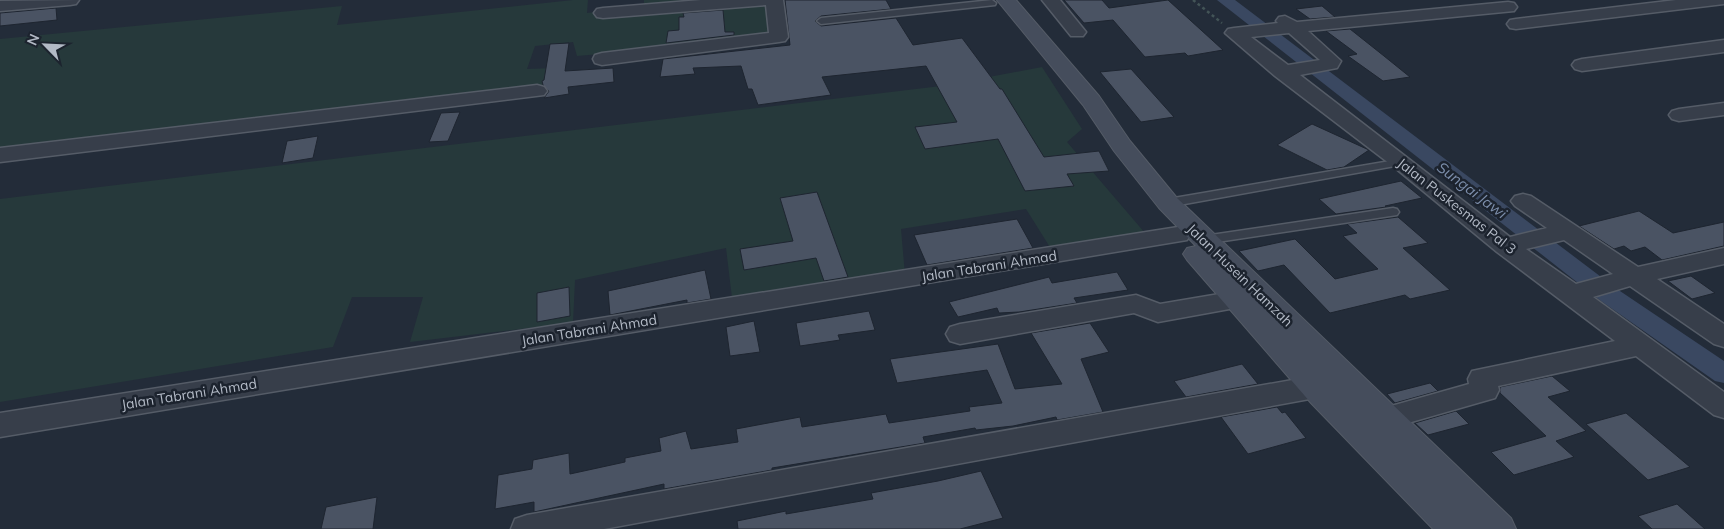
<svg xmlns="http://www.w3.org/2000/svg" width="1724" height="529" font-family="Mulish,sans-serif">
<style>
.green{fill:#26393b}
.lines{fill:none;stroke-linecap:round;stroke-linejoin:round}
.canal{fill:#3a4861;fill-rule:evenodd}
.building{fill:#4a5363;stroke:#1e2530}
.lane-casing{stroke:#555c67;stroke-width:3}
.street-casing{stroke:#555c67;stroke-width:3}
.secondary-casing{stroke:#555c67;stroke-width:2}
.path{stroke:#435457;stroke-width:2.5;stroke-dasharray:3 3;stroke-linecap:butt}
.lane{fill:#373e4a;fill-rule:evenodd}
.street{fill:#373e4a;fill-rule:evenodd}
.secondary{fill:#454d5c;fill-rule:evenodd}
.labels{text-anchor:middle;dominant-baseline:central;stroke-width:5;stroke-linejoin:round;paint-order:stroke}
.street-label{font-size:14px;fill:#b2b9c5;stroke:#1c232e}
.water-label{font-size:15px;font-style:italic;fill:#7c8eab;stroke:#1c232e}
</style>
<rect width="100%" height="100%" fill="#232c39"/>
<path class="green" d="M573 0H588L587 13 644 7V0H769L773 39 577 56 573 42 535 46 527 69 556 68 549 88 0 151V39L342 6 337 25Z
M1042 67 1082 129 1067 142 1145 233 1053 252 1026 209 901 229 905 275 732 298 726 248 575 280 573 323 410 342 423 297H352L333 347 0 402V199L941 86Z"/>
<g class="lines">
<path class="canal" d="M1217 0H1235L1617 289 1724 361V383L1715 381 1601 301Z"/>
</g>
<path class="building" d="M785 0H886L891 9 821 16 815 21 821 26 896 18 913 45 962 38 1000 89H1002L1044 157 1099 151 1109 171 1067 174 1074 186 1025 191 998 139 925 149 915 127 957 122 926 66 822 77 831 95 758 105 752 89H748L741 66 693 68 695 74 660 77 663 59 790 45Z
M1064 0H1102L1109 8 1168 0 1223 50 1188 56 1185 53 1145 57 1113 20 1084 23Z
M1322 6 1335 17 1310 19 1296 9Z
M56 8 57 20 0 26V13Z
M723 10 725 32H734V35L666 43 668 31 679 30V17H684L683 13Z
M1350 29 1384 56 1410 77 1383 81 1348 56 1357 54 1326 31Z
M569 43 565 71 613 68 614 82 568 87 569 94 544 98 549 91 543 85 542 81 544 80 550 44Z
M1131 69 1174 117 1141 122 1100 72Z
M460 112 448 141 429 142 441 113Z
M1312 124 1369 150 1344 167 1327 170 1277 145Z
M318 136 313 158 282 163 287 141Z
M1401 181 1422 198 1385 206 1386 207 1336 214 1319 199Z
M817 192 848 277 824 281 816 258 744 270 740 249 793 241 780 198Z
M1639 211 1673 233 1724 222V246L1662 260 1645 247 1631 251 1624 246 1614 249 1579 226Z
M1398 217 1428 243 1403 248 1450 290 1410 299 1405 295 1330 313 1284 265 1258 271 1239 251 1295 239 1335 279 1378 269 1343 236 1357 233 1347 224Z
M1017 219 1033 248 927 265 914 235Z
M705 270 711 299 687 303V300L610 315 608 291Z
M1117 272 1128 290 1074 298 1077 303 1019 312 999 313 997 308 958 317 949 302 1049 277 1052 283Z
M1691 276 1715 293 1692 299 1668 281Z
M569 287 570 316 537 322V293Z
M869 311 875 330 838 335 840 340 800 346 796 323Z
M754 321 760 352 730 356 726 327Z
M1090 323 1109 352 1081 359 1103 412 1057 420 1056 417 1013 426 976 430 975 428 923 437 925 443 772 468V470L664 489V484L534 512V502L495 509 498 475 532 469 533 460 569 453 570 474 625 462V458L661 451 659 438 686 431 691 449 738 442 736 429 800 417 802 427 886 414 889 423 970 411 969 407 1002 403 987 370 897 383 890 359 998 344 1015 389 1062 384 1031 333Z
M1242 364 1258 384 1186 397 1174 381Z
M1552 376 1570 391 1548 397 1586 431 1556 441 1574 457 1514 475 1491 452 1546 436 1500 393V387Z
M1430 383 1438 391 1395 403 1387 394Z
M1277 407 1282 413 1285 412 1306 438 1248 454 1221 417Z
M1456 411 1469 424 1428 435 1415 423Z
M1626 413 1690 467 1648 480 1586 424Z
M981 471 1003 518 960 529H738L737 521 786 511V514L873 499 871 493 938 481Z
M377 497 373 529H321L326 507Z
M1677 504 1705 529H1652L1638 516Z"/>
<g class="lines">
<defs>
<path id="lane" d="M992 0 996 3 995 5 821 24 817 21 821 18Z
M1402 159 1407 162 1406 164 1168 207 1162 203 1168 199Z
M1393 208 1397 209 1399 212 1397 215 1204 244 1198 240 1204 236Z"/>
<path id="street" d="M79 0 76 4 70 5 0 11V1Z
M701 0H783L788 37 785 41 779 42 602 65 595 63 593 59 595 55 602 53 769 33 766 5 603 18 597 17 594 13 597 9 603 8Z
M1042 0H1060L1086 32 1083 36H1071Z
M1676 0H1724V4L1516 29 1510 28 1507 24 1510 20 1516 19Z
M1508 2 1514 3 1517 7 1514 11 1308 31 1341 61 1337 68 1300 75 1510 237 1547 228 1515 206 1511 201 1515 196 1523 194 1531 196 1638 267 1724 248V264L1657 279 1724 324V347L1714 344 1630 286 1593 297 1724 392V418L1714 415 1636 356 1498 386 1499 390 1495 398 1387 429 1377 426 1372 418 1377 410 1469 384 1468 379 1472 371 1615 341 1497 252 1394 167 1275 76 1225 33 1228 29 1234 28 1278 23 1276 21 1279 17 1285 16 1297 22ZM1289 33 1320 60 1288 65 1251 37ZM1564 240 1613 274 1576 284 1526 249Z
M1724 40V52L1582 71 1575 69 1572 65 1575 61 1582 59Z
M537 85 544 87 547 91 544 95 0 162V148Z
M1724 103V115L1679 121 1672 119 1669 115 1672 111 1679 109Z
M1178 227 1187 230 1190 235 1187 240 0 437V413Z
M1237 291 1246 294 1250 300 1246 306 1158 322 1134 313 960 344 950 341 946 334 950 327 960 324 1136 295 1160 304Z
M1315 376 1325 379 1329 387 1325 395 1315 398 604 529H511L515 519 527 515Z"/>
<path id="secondary" d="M997 0H1016L1099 96 1130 141 1177 198 1511 518 1516 529H1433L1311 403 1187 260 1183 254 1187 248 1196 246 1159 208 1114 151 1083 105Z"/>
</defs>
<use href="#lane" class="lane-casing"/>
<use href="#street" class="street-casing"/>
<use href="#secondary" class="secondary-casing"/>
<path class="path" d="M1193 0 1222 23"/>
<use href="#lane" class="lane"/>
<use href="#street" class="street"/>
<use href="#secondary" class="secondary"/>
</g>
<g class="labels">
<g class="street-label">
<text transform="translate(1457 206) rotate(38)">Jalan Puskesmas Pal 3</text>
<text transform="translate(989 266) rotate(-9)">Jalan Tabrani Ahmad</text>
<text transform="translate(1240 275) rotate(44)">Jalan Husein Hamzah</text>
<text transform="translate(589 330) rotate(-9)">Jalan Tabrani Ahmad</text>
<text transform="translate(189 394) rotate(-9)">Jalan Tabrani Ahmad</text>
</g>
<g class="water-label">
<text transform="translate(1472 190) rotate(37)">Sungai Jawi</text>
</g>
</g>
<g transform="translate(45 45) rotate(294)" stroke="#1c232e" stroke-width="4" paint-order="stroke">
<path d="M0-4L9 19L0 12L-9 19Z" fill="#b2b9c5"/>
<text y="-8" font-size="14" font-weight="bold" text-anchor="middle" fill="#b2b9c5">N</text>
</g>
</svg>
